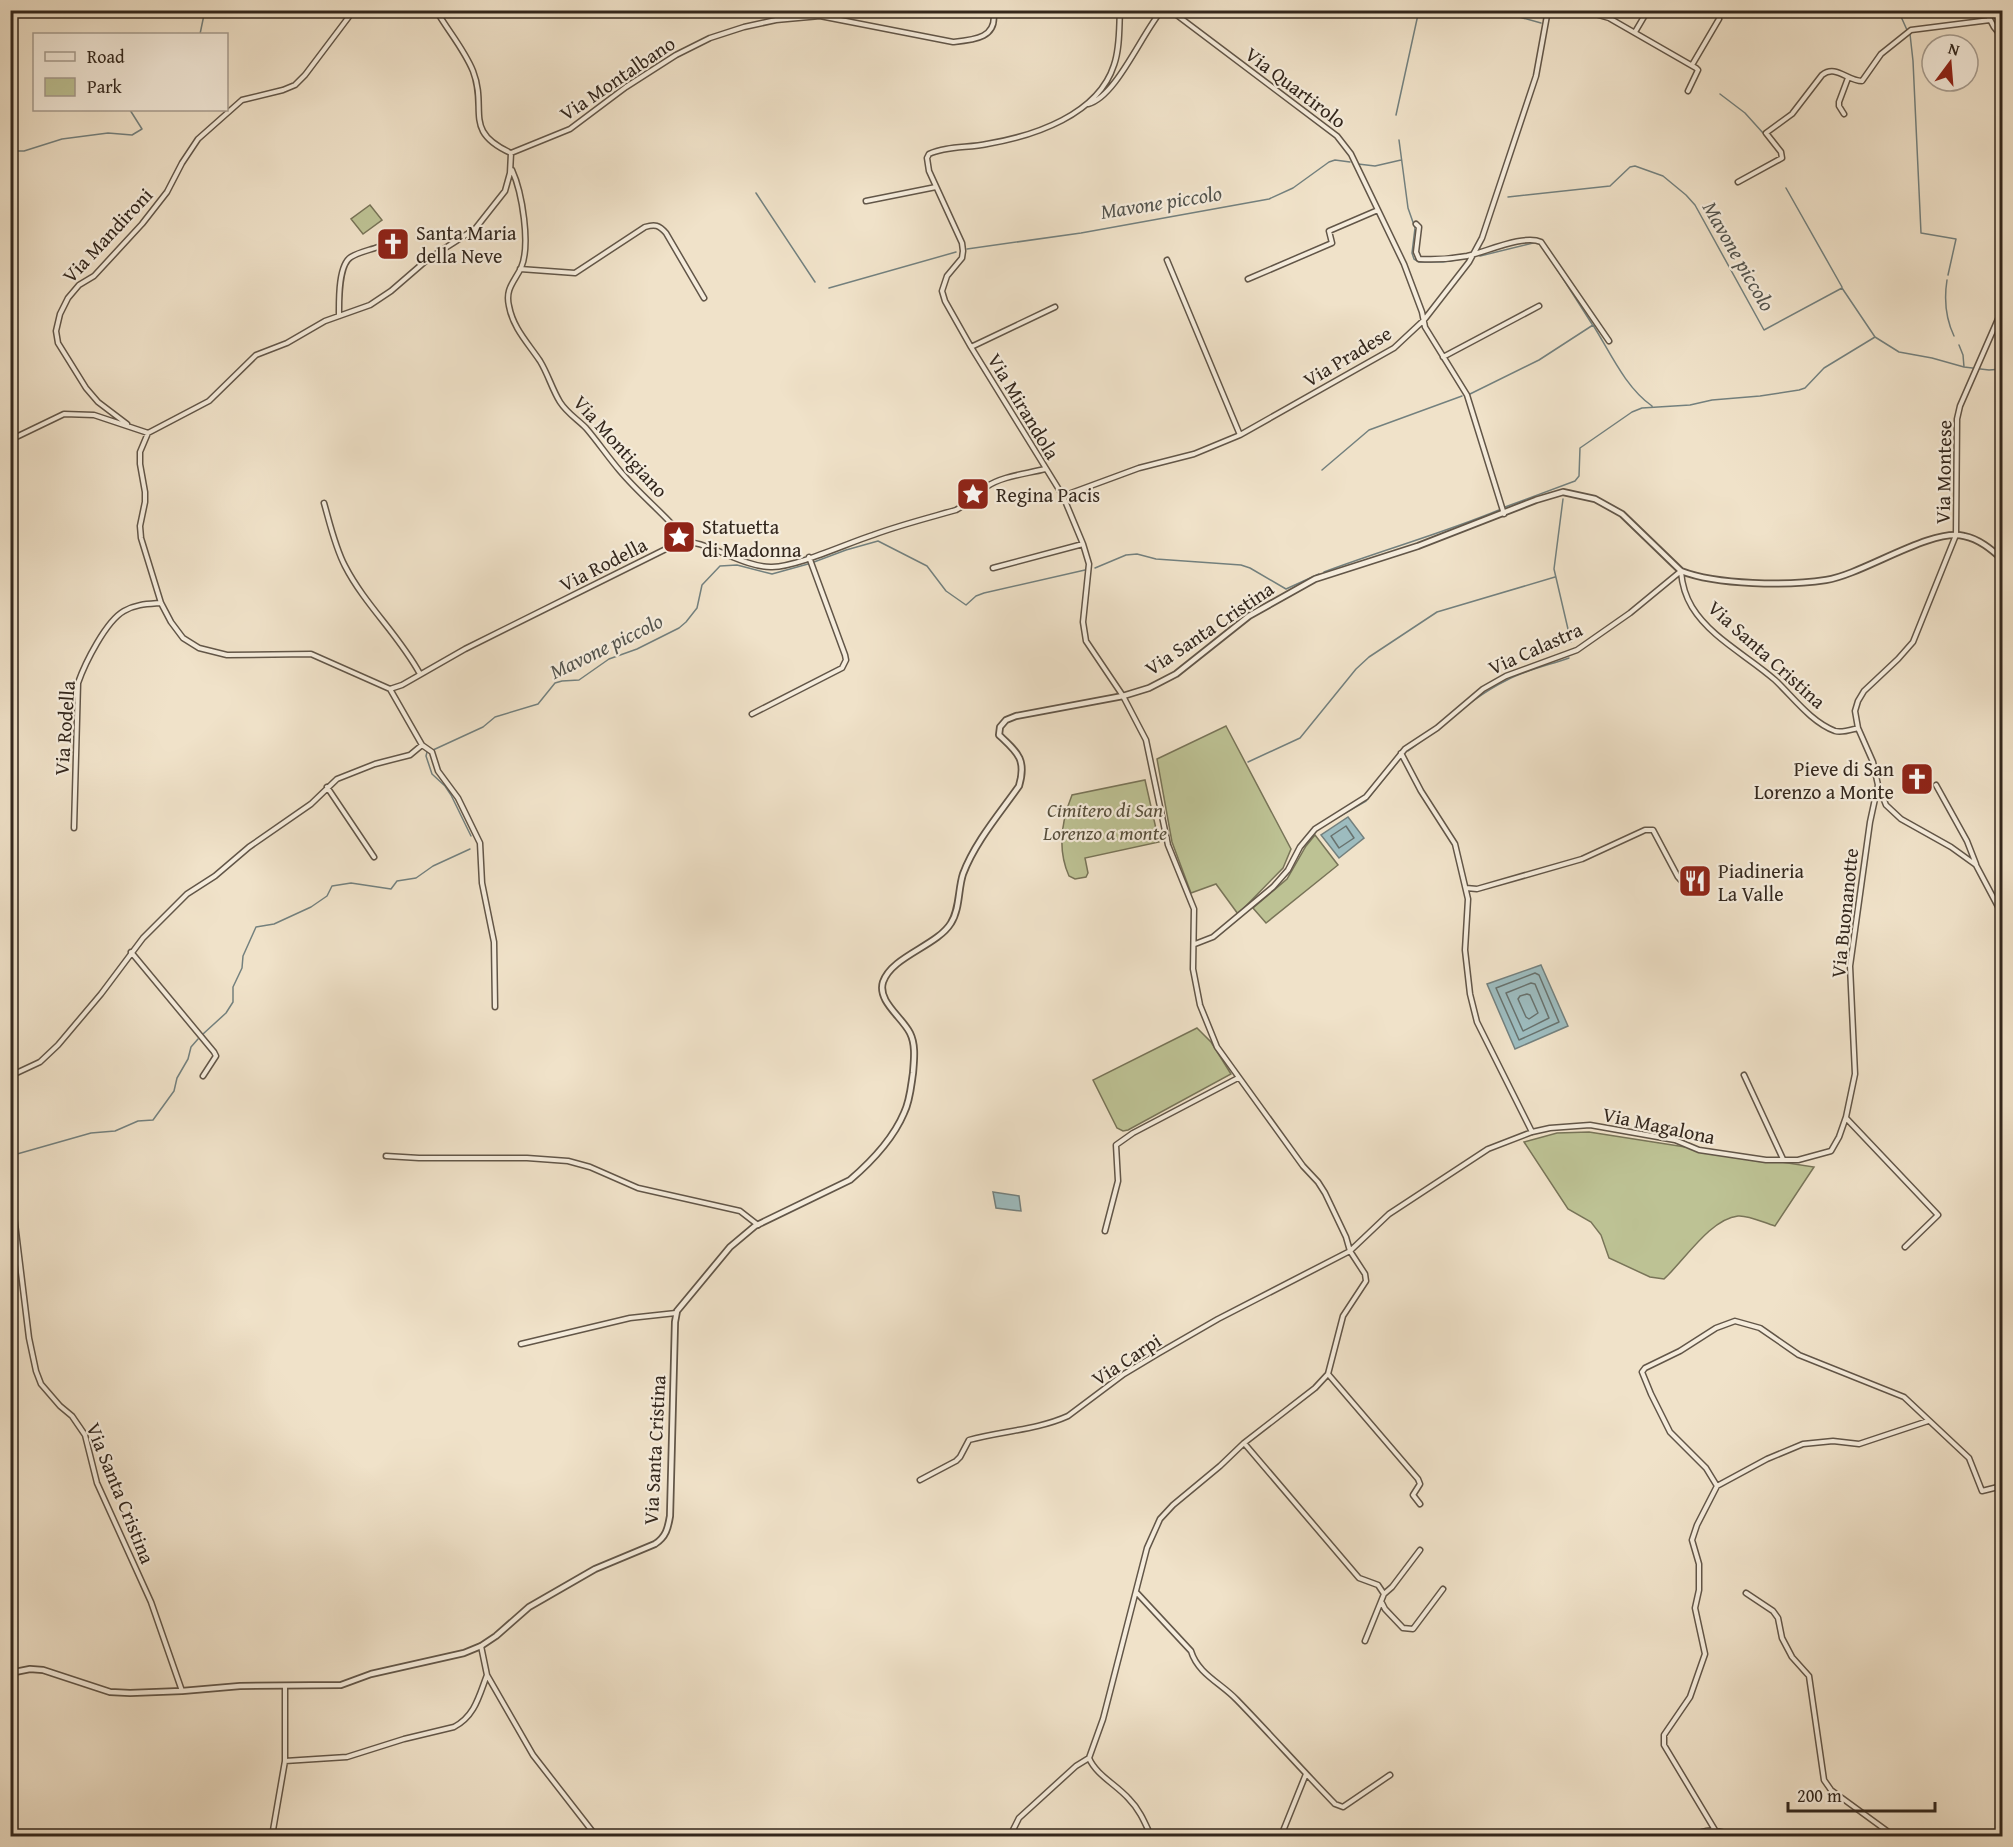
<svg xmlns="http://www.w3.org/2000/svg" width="2013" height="1847" font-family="'Gentium Book Plus',serif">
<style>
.green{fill:#bdc294;stroke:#787458;stroke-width:1.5}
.water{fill:#9dbcbf;stroke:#73807e;stroke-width:1.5}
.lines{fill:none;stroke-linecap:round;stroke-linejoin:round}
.shore{stroke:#68726e;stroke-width:1.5}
.stream{stroke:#73807e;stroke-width:1.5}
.minor-casing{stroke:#625648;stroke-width:7}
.tertiary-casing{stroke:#625648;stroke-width:8}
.minor{stroke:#f5ecdc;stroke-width:4}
.tertiary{stroke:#f5ecdc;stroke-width:4.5}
.labels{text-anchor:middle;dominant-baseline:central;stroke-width:4.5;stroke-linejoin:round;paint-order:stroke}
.street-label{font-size:20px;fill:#33271d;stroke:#f5ecdc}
.poi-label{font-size:20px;fill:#33271d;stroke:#f5ecdc;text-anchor:start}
.park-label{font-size:20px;font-style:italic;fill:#564e3b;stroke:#f5ecdc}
.water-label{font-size:21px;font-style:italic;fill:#53544e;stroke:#f5ecdc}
</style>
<rect width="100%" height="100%" fill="#f0e2c9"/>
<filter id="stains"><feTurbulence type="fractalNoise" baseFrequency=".00333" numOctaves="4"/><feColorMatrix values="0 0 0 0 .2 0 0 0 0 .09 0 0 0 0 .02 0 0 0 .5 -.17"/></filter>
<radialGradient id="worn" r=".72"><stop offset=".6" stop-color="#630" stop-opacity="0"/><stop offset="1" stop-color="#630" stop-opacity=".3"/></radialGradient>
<path class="green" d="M370 205 382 220 363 234 351 219Z
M1226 726 1291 849 1283 868 1238 914 1216 884 1191 893 1172 842 1157 759Z
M1145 780 1159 842 1085 858 1088 873 1086 877 1075 879 1069 876C1057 849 1061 822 1072 795Z
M1315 835 1338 865 1266 923 1253 908 1287 879 1306 846Z
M1197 1028 1211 1042 1231 1074 1128 1130 1123 1131 1117 1128 1093 1080Z
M1589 1132 1814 1167 1775 1226C1764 1223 1749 1215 1738 1216 1710 1219 1684 1261 1664 1279L1650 1277 1609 1258 1601 1235 1591 1222 1568 1209 1524 1142 1557 1133Z"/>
<path class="water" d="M1348 817 1364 838 1339 858 1321 835Z
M1541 965 1568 1026 1515 1049 1487 984Z
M993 1192 1019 1196 1021 1211 996 1208Z"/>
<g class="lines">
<path class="shore" d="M1346 826 1354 838 1339 848 1331 836Z
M1535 973 1539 975 1559 1022 1519 1040 1496 988Z
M1531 983 1535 984 1549 1018 1523 1031 1506 993Z
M1527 994 1530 995 1538 1013 1529 1019 1526 1017 1518 999 1520 996Z"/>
<path class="stream" d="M1494 10 1541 23
M1898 10 1907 30
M158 34H164
M200 34 205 10
M1910 34 1913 61 1921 233 1956 239 1948 275
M1720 94 1745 113 1763 133
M1396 115 1419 10
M1399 140 1408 208 1415 228 1412 253 1414 259 1419 262H1443L1468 258
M10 151H24L62 139 108 133 132 135 142 129 130 110
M1358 164 1375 166 1401 160
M1786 188 1842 287
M756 193 815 282
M1508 197 1610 186 1630 167 1635 166 1663 176 1686 195 1695 205 1764 330 1842 288 1875 337
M967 249 1081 233 1269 199 1293 188 1329 162 1335 160 1350 162
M1546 252 1592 324
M1480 256 1537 242
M1947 280C1944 299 1946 319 1954 336
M829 288 956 252
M1959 345 1963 355 1964 367
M1470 394 1539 360 1593 325C1610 352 1625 387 1652 406
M1322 470 1369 430 1462 396
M1563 499 1554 569 1571 642
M1505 507 1575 481 1579 476 1580 448 1632 412 1642 408 1690 405 1712 400 1760 396 1799 390 1805 388 1824 368 1875 337 1899 352 1932 358 1964 367 1989 370 2002 369
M814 562 846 550 878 541 927 566 946 591 966 605 976 596 984 593 1085 570
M1095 568 1126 555 1137 554 1156 559 1241 565 1250 568 1286 589 1319 574
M1324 572C1382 550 1441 534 1499 510
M433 750 483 727 495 717 538 704 555 683 562 681 579 680 609 659 637 649 679 628 686 622 697 608 702 585 720 566 737 565 772 574 808 564
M1408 751C1440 728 1472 697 1507 680 1526 670 1549 665 1569 658
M427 752 426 756 432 774 445 786 451 795 471 836
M1248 762 1300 738 1356 669 1369 657 1437 612 1555 577
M1328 823 1366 801 1401 758
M203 1034 226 1013 233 1002V987L242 968 243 956 256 927 274 924 311 907 327 896 332 886 351 883 391 889 397 881 416 878 433 866 470 849
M10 1156 91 1133 115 1131 138 1121 153 1120 174 1091 177 1078 188 1059 191 1047 198 1039"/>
<defs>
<path id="minor" d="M436 10C448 31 464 49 473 71 488 110 462 131 511 153
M784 10 804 14
M1170 10 1337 136 1351 154 1404 264 1422 312 1425 327 1467 395 1504 514
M1581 10 1609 18 1696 68 1698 70 1688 91
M1985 10 1994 27 2002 37
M1635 32 1648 10
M1692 65 1719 19
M1088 104C1116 97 1142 33 1162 10
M1844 114 1839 106V102L1848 78
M511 153 570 129 626 87 676 55 710 38 744 27 776 20 820 16 953 42C974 40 999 38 993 10
M512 170C522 192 531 245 521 268 514 282 505 289 509 306 513 328 528 343 540 361 548 374 552 389 560 402 567 413 577 419 586 428 598 442 608 457 620 471 641 496 667 516 687 541
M1738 182 1782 158 1781 152 1766 133 1792 114 1822 75C1836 64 1847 81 1862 81L1881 54 1911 30 1990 20
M866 201 936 187
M1416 224 1419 227 1416 252 1419 259C1436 260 1451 259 1467 256 1486 252 1524 234 1541 242L1609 341
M1167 260 1240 435
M520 269 575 273 645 227C655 224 659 225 666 233L704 298
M1248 279 1332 243 1329 231 1378 210
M2002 310 1960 406 1957 419 1956 535 1913 642 1898 659 1864 691 1858 701 1855 711 1858 728 1873 762 1878 785 1886 805 1901 819 1951 847 1976 865 2002 914
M339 316C339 301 338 265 351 257 359 252 370 250 378 247
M971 347 1055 307
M1443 357 1539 306
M127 424 98 402 86 388 58 343 56 331 60 314 68 298 79 285 94 276 142 224 167 192 182 163 198 139 242 100 283 90 295 85 305 75 354 10
M148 433 140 452V464L145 492V502L140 526 141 538 161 603 171 622 183 638 199 648 227 655 311 654 390 689 402 685 465 649 680 542C703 538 743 568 772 567 799 566 845 544 873 535 900 525 928 518 956 510 968 504 975 493 986 487 1002 476 1026 474 1045 469
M10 440 64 414 94 415 148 433 209 401 256 355 287 343 325 321 370 305 391 291 428 259 475 229 505 191 510 173 511 153
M1063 496 1139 468 1194 454 1240 435 1394 348 1424 320 1469 262 1482 238 1536 76 1548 10
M324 503C330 524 335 547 345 566 365 605 399 635 420 674
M993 568 1083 544
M1681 572C1682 583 1686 597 1692 607 1711 638 1748 656 1775 680 1793 697 1811 722 1835 731 1842 733 1850 730 1858 728
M390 689 422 745 432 752 438 771 458 798 480 843 482 883 494 942 495 1007
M752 714 842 668 846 660 845 655 809 557
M1401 753 1421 791 1455 844 1468 899 1465 950 1470 994 1477 1022 1532 1132
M1936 785 1967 841 1976 864
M327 787 374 857
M74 828 78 683C85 663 106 621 124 611 136 604 148 604 161 603
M1466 888 1477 889 1582 859 1645 830H1653L1678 877 1692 893
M1195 944 1213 937 1273 887 1288 870 1300 847 1315 829 1366 797 1405 749 1437 728 1483 689 1506 676 1577 650 1630 613 1681 571
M131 952 214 1052 216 1056 203 1076
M1744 1075 1783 1159
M10 1076 40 1062 58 1045 101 994 143 938 187 894 215 876 249 847 311 804 337 779 375 764 410 755 422 745
M1846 1118 1938 1215 1905 1247
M386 1156 419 1158H527L568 1161 590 1167 638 1188 740 1211 758 1225
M13 1207 29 1338 36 1371 41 1384 60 1406 72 1416 85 1435 97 1483 151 1602 182 1691
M1105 1231 1118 1181 1116 1145 1133 1133 1238 1078
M521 1344 630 1318 676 1313
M1328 1374 1418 1479 1420 1484 1413 1495 1420 1504
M1244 1443 1359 1578 1378 1585 1384 1594 1365 1641
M920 1480 956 1461 960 1457 969 1440C1001 1431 1037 1430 1068 1416L1124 1374 1159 1353 1218 1319 1350 1251 1389 1214 1488 1149 1532 1132 1550 1128 1590 1125 1675 1140 1699 1150 1766 1160H1798L1831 1151 1839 1137 1846 1117 1855 1074 1850 966 1870 822 1878 785
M1717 1486 1706 1468 1670 1432 1651 1394 1642 1372 1645 1368 1680 1351 1716 1328 1735 1321 1760 1328 1799 1355 1904 1397 1969 1458 1982 1491 2002 1486
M1137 1593 1191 1651C1198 1674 1221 1683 1237 1700 1270 1734 1302 1770 1335 1804L1343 1807 1390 1775
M1746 1593 1773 1611 1778 1618 1782 1638 1792 1657 1809 1676 1824 1780 1831 1790 1894 1836
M1384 1594 1392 1587 1420 1550
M1382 1603 1385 1609 1403 1628 1413 1629 1443 1589
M481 1646 487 1675 533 1755 596 1836
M1089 1758C1096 1775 1117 1785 1129 1799 1140 1810 1145 1823 1151 1836
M285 1761 347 1757 404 1739 454 1727C475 1716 479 1696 487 1675
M1715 1830 1664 1745V1735L1690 1697 1705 1654 1695 1608 1699 1590V1564L1692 1540 1697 1525 1717 1486 1767 1459 1803 1444 1833 1441 1859 1444 1928 1421
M272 1836 285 1761V1686
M1010 1836 1019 1818 1076 1766 1089 1758 1103 1719 1147 1548 1160 1519 1173 1505 1220 1466 1244 1443 1315 1388 1328 1374 1343 1316 1366 1281 1365 1274 1350 1251 1346 1237 1325 1193 1318 1182 1303 1166 1217 1047 1200 1005 1193 969 1194 909 1168 845 1146 740 1123 696 1086 641 1083 622 1089 564 1083 544 1063 496 971 347 945 301 942 291 947 276 962 258 963 251 962 243 929 171 927 158 929 154C946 146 969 148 987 144 1034 136 1098 115 1114 65 1120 48 1119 28 1120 10
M1281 1836 1306 1774
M1695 1836C1708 1826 1721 1832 1736 1836"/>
<path id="tertiary" d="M10 1673 30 1669 43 1670 110 1692 130 1693 182 1691 240 1686 341 1685 371 1674 464 1653 481 1646 496 1636 529 1607 595 1569 655 1544C666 1537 668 1528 670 1516L675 1322 677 1311 730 1247 755 1226 850 1180C871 1162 893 1139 904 1113 910 1101 911 1086 913 1073 914 1060 916 1045 910 1033 902 1017 877 1001 883 982 892 956 937 946 951 923 960 909 958 889 963 874 975 842 1000 813 1019 786 1027 759 1017 752 999 735L1000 727 1006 720 1016 716 1123 696 1149 688 1176 674 1249 616 1315 579 1418 546 1536 500 1563 492 1595 499 1622 514 1681 571C1717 585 1788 586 1826 580 1864 574 1930 528 1964 536 1979 539 1991 549 2002 559"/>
</defs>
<use href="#minor" class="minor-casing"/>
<use href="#tertiary" class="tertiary-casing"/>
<use href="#minor" class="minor"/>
<use href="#tertiary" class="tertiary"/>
</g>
<defs>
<symbol id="church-square" viewBox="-11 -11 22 22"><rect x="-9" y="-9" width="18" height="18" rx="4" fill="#8f2418" stroke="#f5ecdc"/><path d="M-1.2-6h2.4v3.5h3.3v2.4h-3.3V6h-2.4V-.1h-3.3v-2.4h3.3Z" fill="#fff"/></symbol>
<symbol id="sight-square" viewBox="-11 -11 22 22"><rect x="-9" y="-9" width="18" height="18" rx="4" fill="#8f2418" stroke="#f5ecdc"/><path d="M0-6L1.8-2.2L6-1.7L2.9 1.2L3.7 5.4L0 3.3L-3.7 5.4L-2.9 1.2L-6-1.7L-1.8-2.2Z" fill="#fff"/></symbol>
<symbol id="restaurant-square" viewBox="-11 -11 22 22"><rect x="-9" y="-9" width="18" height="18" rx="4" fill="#8f2418" stroke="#f5ecdc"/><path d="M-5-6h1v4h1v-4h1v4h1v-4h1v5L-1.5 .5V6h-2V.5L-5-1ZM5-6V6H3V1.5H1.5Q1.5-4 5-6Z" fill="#fff"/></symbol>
</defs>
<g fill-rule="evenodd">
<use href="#church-square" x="374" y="225" width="38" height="38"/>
<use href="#sight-square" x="954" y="475" width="38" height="38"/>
<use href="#sight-square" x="660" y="518" width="38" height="38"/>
<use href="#church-square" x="1898" y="760" width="38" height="38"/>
<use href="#restaurant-square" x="1676" y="862" width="38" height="38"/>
</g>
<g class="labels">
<g class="street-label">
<text transform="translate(617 78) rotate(-34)">Via Montalbano</text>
<text transform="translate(1296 87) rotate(37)">Via Quartirolo</text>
<text transform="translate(107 235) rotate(-47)">Via Mandironi</text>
<text transform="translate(1347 356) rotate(-31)">Via Pradese</text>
<text transform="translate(1024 406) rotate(59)">Via Mirandola</text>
<text transform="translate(621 446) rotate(48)">Via Montigiano</text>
<text transform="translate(1943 472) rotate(-89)">Via Montese</text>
<text transform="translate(603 564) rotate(-27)">Via Rodella</text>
<text transform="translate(1209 628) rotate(-34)">Via Santa Cristina</text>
<text transform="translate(1535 648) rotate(-24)">Via Calastra</text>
<text transform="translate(1767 654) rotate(42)">Via Santa Cristina</text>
<text transform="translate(64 728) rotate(-86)">Via Rodella</text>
<text transform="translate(1844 913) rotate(-84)">Via Buonanotte</text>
<text transform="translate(1659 1125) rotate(12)">Via Magalona</text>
<text transform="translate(1126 1359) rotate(-33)">Via Carpi</text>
<text transform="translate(654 1450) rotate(-87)">Via Santa Cristina</text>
<text transform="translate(121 1493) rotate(68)">Via Santa Cristina</text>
</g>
<g class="poi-label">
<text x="416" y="232">Santa Maria<tspan x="416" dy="23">della Neve</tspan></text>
<text x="996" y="494">Regina Pacis</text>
<text x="702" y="526">Statuetta<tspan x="702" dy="23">di Madonna</tspan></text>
<text x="1894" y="768" text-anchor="end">Pieve di San<tspan x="1894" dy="23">Lorenzo a Monte</tspan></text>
<text x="1718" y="870">Piadineria<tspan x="1718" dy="23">La Valle</tspan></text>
</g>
<g class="park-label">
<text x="1105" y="809">Cimitero di San<tspan x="1105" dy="23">Lorenzo a monte</tspan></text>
</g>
<g class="water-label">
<text transform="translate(1161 202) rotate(-9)">Mavone piccolo</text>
<text transform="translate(1739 256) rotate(60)">Mavone piccolo</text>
<text transform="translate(606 646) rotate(-26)">Mavone piccolo</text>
</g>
</g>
<rect width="2013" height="1847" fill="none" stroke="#f0e2c9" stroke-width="36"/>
<rect x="12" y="12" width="1989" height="1823" fill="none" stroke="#33271d" stroke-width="3"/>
<rect x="18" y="18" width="1977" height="1811" fill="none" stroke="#33271d" stroke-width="1.5"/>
<rect x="33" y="33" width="195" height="78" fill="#f5ecdc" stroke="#a79d90" stroke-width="1.5"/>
<rect x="45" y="52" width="30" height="9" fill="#f5ecdc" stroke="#a79d90" stroke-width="1.5"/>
<text x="87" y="63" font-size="18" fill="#33271d">Road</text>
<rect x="45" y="78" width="30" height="18" fill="#bdc294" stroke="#a79d90" stroke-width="1.5"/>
<text x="87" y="93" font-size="18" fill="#33271d">Park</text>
<g transform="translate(1950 63) rotate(16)"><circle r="28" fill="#f5ecdc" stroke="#a79d90" stroke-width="1.5"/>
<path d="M0-4.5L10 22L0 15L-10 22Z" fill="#8f2418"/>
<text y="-9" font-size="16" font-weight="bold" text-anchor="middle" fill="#33271d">N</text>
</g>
<path d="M1788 1802v9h147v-9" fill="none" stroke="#33271d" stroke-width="3"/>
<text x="1797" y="1802" font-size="18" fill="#33271d" stroke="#f5ecdc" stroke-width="4.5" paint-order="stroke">200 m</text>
<rect width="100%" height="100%" filter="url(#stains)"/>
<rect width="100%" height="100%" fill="url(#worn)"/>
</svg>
